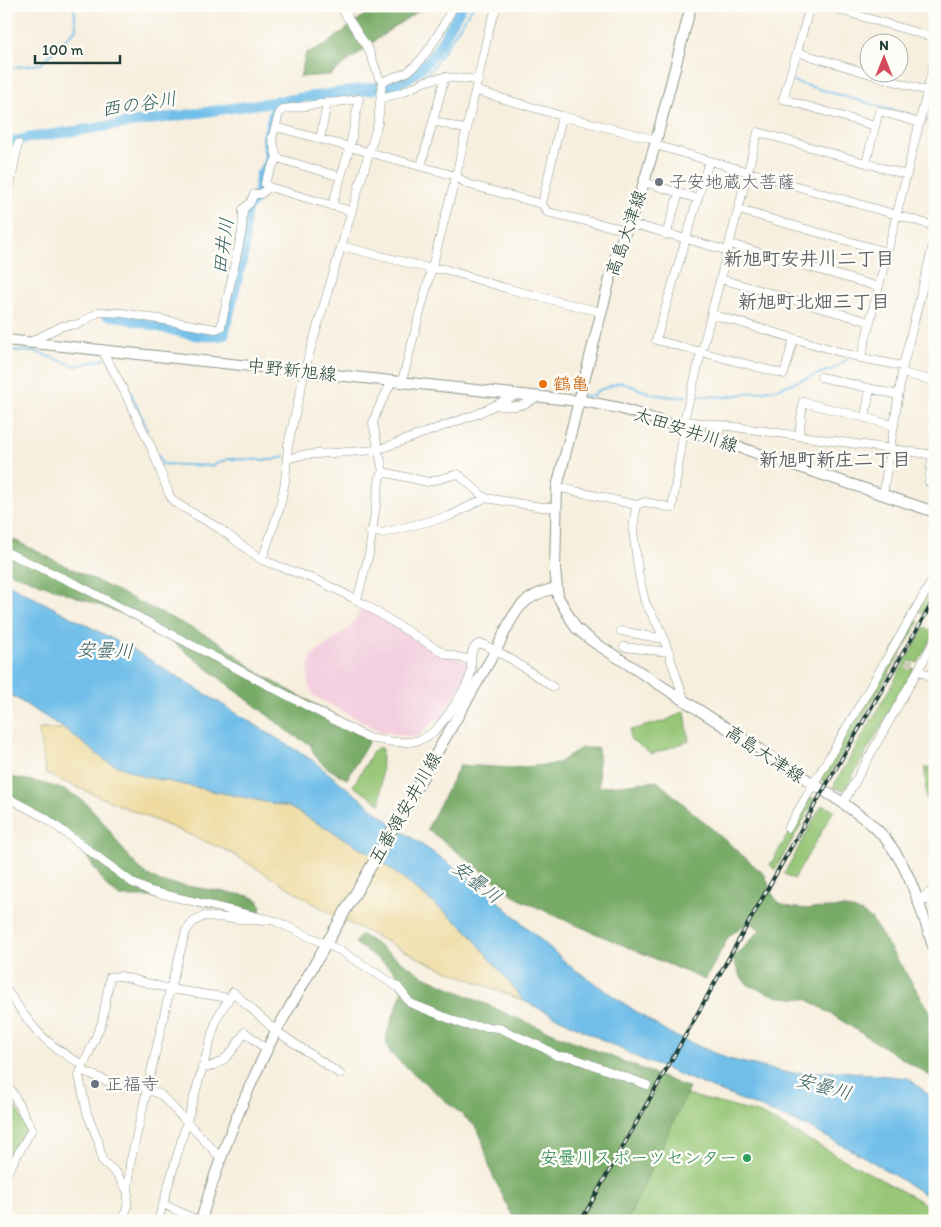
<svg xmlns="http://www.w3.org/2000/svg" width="941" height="1227" font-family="Itim,'Klee One',sans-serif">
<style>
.built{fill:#f3cfdf}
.green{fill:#96c676;stroke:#5a8255}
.forest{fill:#78ab67;stroke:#4c744e}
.sand{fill:#eeda9e;stroke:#868c69}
.water{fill:#6fbee9;stroke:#477e8e}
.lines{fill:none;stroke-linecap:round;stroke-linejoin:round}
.stream{stroke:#6fbee9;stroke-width:2}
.river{stroke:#6fbee9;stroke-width:10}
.minor-tunnel{stroke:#cccbbc;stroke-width:8;stroke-dasharray:8 4;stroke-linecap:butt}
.minor-casing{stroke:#8b9689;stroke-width:9}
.major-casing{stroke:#8b9689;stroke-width:12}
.minor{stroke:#fff;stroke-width:8}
.major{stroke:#fff;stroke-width:10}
.rail-casing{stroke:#1f3d34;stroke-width:4}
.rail{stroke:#fdfcf7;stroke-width:2;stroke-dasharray:5.5;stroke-linecap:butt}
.worship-dot{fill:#6b7280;stroke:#fdfcf7;stroke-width:2}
.food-dot{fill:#e8710a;stroke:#fdfcf7;stroke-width:2}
.leisure-dot{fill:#2e9e5b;stroke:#fdfcf7;stroke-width:2}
.labels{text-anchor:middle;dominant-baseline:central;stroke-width:5;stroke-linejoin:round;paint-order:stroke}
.worship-label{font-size:18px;fill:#5b616d;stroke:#fdfcf7;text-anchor:start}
.street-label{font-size:18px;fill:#1f3d34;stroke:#fdfcf7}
.food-label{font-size:18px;fill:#c56008;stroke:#fdfcf7;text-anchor:start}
.leisure-label{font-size:18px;fill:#27864d;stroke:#fdfcf7;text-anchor:end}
.water-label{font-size:19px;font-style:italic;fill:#335d61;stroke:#fdfcf7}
.neighbourhood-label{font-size:19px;font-weight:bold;fill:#5d6165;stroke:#fdfcf7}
</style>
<rect width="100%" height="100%" fill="#fdfcf7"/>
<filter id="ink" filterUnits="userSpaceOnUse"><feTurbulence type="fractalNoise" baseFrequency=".02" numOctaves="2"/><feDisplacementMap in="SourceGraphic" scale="10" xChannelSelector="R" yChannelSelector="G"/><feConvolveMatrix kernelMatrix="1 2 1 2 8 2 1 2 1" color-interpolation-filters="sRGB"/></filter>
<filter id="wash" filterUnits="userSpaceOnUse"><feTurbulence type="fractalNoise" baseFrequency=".0096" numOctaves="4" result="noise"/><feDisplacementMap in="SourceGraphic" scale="20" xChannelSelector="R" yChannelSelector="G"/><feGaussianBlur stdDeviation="1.12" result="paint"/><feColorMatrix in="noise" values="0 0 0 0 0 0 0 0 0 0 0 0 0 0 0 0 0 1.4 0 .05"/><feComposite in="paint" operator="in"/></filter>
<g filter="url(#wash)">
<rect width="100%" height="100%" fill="#f7efde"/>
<path class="built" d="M364 606 468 664 464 680 441 720H436L418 736 412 737 380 731 314 696 308 683V668L312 656 349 628Z"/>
<path class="green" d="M935 579V594L924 614 917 610Z
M912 618 919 622 825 782 820 778 888 660 891 662 895 656 892 653Z
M925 627 934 633 918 663 912 661 909 667 914 669 844 791 833 787Z
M685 711 689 741 652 754 630 739V730L665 721Z
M380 747 382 749 381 804 353 786 374 750Z
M935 767V798L926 799 925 768Z
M810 797 815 800 775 870 770 865Z
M822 805 834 810 794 879 784 874Z
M685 1094 761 1114 924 1203 935 1214V1221H620Z
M9 1098 29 1129 6 1168V1103Z"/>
<path class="forest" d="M376 6H426L391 29 330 75 300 77 306 53 326 45Z
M6 536 218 641 260 674 372 736 347 779C333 772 314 762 311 745L293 735 164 635 131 617 6 571Z
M581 748H598L599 787 657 781 765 875C769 884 771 896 779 902 793 914 834 905 852 909 860 911 866 915 872 920L935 1019V1079L807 999 779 997 748 985 740 976 733 959 760 930 750 921 729 936 705 980 569 922 519 899 427 829 460 765 512 768 556 764Z
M6 776C30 781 59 784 79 798 111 820 122 865 161 882L250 896 258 900 261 905 259 916 164 897H120L108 888 75 840 6 797Z
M361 934 420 974 516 1018 689 1088 627 1221H515L491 1172 482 1139 475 1126 391 1054 386 1044 387 1033 402 992 395 971 355 943Z"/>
<path class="sand" d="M38 729H65L106 761 143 776 289 807 373 855 466 929 524 1001 429 963 333 915 228 851 46 774Z"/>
<path class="water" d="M6 583 134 650 312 760 392 824 481 886 571 967 666 1032 728 1059 788 1073 840 1071 908 1078 935 1100V1201L868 1159 808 1127 639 1058 524 1001 466 929 373 855 289 807 143 776 106 761 65 729 6 692Z"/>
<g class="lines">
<path class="stream" d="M6 68 41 64 76 29 74 6
M422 79 433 67 473 6
M791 81 916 117
M385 92 400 90
M332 99 376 93
M275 107 283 106
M925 120 935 123
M6 350 36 352 76 366 104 359
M113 362 129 389 147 429
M692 395 725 397 776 389 833 369 849 358
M584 396H594L597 391 621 382 652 394 672 397 687 396
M407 435 461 416
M158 454 162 464 211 466 228 459 273 460 285 456"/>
<path class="river" d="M6 143 27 138 396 84C430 72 444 36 462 6
M107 315C137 318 198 343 224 335L244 252 246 210 258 196 260 175 269 162 267 136 277 100"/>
</g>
</g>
<g filter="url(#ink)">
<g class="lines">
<path class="minor-tunnel" d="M894 658 912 664"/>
<defs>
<path id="minor" d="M340 6 369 50 379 78 383 82
M810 6 797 52 927 91
M826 6 935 38
M346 16 351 6
M797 52 783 99 875 126
M477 91 562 116 657 140
M381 98 401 93 426 81 444 77 479 80
M434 121 467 130
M276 127 456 176 467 184 542 204 547 212 626 230
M320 139 327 103
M655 145 935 226
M277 158 341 177
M709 161 656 340 784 374 794 338
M866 163 879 111 920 123
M421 166 445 77
M644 182 698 199
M542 204 562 116
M332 206 350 147 359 99 283 109 279 114 272 138 277 158 266 179 265 184 269 187 351 211
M6 207 18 144
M739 210 887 252
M628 225 644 227 728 251
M666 235 679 193
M730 244 879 287
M341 246 432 269H444L505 288 601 312
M721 279 870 322
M711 314 861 358 935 60
M30 342 62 326 79 324 99 312 123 313 216 329 221 327 242 231 243 209 250 203 254 194H261L269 187
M102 350 121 385 152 449 169 494 174 502 220 529 262 560 319 581 357 600 445 654 470 660
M861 358 903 366
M902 373 935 381
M821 377 898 395
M402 381 456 176 489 29 497 6
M496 405C509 408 526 407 536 397
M865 418 870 389
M684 421 721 425
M682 428 758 132 907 175
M799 436 803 402 893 425
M935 438 929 482 935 484
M717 440 721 425 935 455
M287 459 302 455 377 450 477 414 516 395
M383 472 428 482 458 474 485 498
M557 487 636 505 645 502 672 508 684 429
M883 495 903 366 935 237
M636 505 633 531 639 576 645 602 662 633 685 702
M370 532 383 533 450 516 485 498 542 507H556
M6 552 78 585 368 738C415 746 428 747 455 704 461 694 469 684 471 672 472 662 468 651 478 644H483L511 659 553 687
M262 560 280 507 285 481 288 445 308 358 378 123 382 83C389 76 402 77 410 70 430 54 441 28 454 6
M357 600 369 554 380 476 383 472 373 423 377 411 392 381
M621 631 658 638 662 633
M624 647 669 652
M918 670 935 679
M6 797 44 817 133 883 150 891 275 921 341 951 398 987 410 1003 465 1025 499 1028 544 1048 557 1056 571 1057 647 1085
M843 803 935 640
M788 828 935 576
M918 901 935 888
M920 901 935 899
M6 989C31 1026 43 1044 83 1065
M202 1068C226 1065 233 1050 245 1032L261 1045
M81 1070 121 1087 137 1084 161 1095 220 1157
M6 1088 11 1090 32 1129 6 1175
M128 1192 117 1174 102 1160 98 1140 87 1113 79 1076 102 1022 110 977 121 976 170 989 229 998
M163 1204 199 1221
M122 1221 127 1208 130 1164 170 989 186 931 193 922 204 916 263 921
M158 1221 217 1018 233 992 276 1031 340 1074"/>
<path id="major" d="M691 6 655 145 639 199 616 255 557 487 555 569 558 597 576 628 592 641 843 803C852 810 862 817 871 824 908 856 920 907 935 952
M6 340 588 402 619 408 654 419 935 512
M201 1221C219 1155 245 1093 276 1031L496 650C513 617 516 597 556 588"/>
</defs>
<use href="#minor" class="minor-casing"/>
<use href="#major" class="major-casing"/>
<use href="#minor" class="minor"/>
<use href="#major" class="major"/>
<defs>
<path id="rail" d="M581 1221 817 801 935 598"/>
</defs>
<use href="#rail" class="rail-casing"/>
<use href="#rail" class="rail"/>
</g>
</g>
<g class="worship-dot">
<circle cx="659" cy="182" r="5"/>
<circle cx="95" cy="1084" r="5"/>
</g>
<circle class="food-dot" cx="543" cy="384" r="5"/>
<circle class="leisure-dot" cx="747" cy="1158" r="5"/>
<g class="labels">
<g class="worship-label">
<text x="669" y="182">子安地蔵大菩薩</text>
<text x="105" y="1084">正福寺</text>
</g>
<g class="street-label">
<text transform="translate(626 233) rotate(-71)">高島大津線</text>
<text transform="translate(292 370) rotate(6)">中野新旭線</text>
<text transform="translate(686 430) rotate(18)">太田安井川線</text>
<text transform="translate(765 754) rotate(33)">高島大津線</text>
<text transform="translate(405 808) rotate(-60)">五番領安井川線</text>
</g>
<g class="food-label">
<text x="553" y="384">鶴亀</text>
</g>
<g class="leisure-label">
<text x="737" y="1158">安曇川スポーツセンター</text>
</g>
<g class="water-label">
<text transform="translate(139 104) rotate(-9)">西の谷川</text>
<text transform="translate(223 246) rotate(-82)">田井川</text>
<text transform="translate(105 650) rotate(2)">安曇川</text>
<text transform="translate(477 882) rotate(38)">安曇川</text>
<text transform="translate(824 1086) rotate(16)">安曇川</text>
</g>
<g class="neighbourhood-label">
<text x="809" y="258">新旭町安井川二丁目</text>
<text x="814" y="301">新旭町北畑三丁目</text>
<text x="835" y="459">新旭町新庄二丁目</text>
</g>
</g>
<rect width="941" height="1227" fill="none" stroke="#fdfcf7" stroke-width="25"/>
<g transform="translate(884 58)"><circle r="24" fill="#fdfcf7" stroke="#a4b0a9"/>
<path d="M0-4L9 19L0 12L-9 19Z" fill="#d1495b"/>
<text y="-8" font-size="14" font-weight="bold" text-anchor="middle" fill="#1f3d34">N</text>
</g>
<path d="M35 55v8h85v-8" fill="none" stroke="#1f3d34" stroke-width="2.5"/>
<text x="42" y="55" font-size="15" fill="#1f3d34" stroke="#fdfcf7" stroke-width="4" paint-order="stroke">100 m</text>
</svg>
